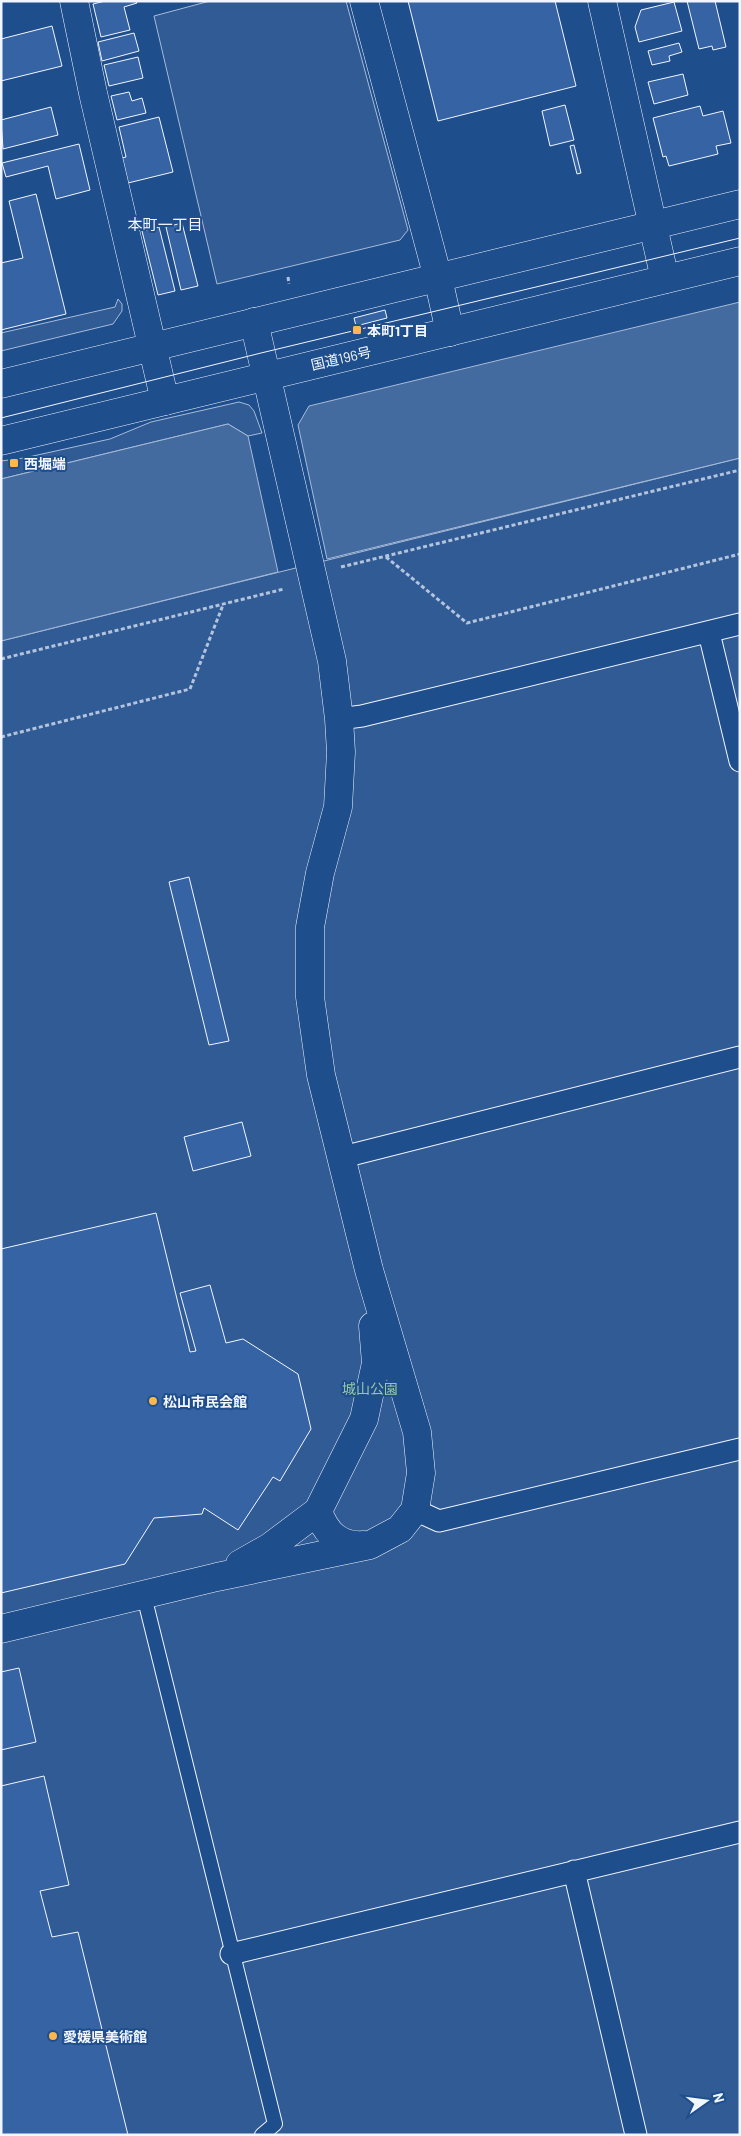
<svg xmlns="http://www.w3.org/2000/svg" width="741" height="2136" font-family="Barlow,'Noto Sans JP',sans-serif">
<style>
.built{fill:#305b95;stroke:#a8bbd7}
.water{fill:#446ba0;stroke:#a8bbd7}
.building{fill:#3563a3;stroke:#f2f6ff}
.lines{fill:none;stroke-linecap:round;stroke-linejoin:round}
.service-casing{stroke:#f2f6ff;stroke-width:16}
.pedestrian-casing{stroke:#f2f6ff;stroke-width:23}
.minor-casing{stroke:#f2f6ff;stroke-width:29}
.tertiary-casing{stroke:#f2f6ff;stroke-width:29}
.trunk-casing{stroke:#f2f6ff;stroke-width:29}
.path{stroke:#b3c4dc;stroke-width:3;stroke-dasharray:4 2.5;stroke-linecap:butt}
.service{stroke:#1f4e8c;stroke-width:14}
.pedestrian{stroke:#1f4e8c;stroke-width:21}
.minor{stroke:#1f4e8c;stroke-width:28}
.tertiary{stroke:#1f4e8c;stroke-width:28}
.trunk{stroke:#1f4e8c;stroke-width:28}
.tram{stroke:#f2f6ff;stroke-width:1}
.poi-dot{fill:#ffb74d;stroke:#1f4e8c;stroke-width:2}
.labels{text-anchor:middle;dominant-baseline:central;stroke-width:4;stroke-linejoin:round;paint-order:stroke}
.poi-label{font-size:14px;font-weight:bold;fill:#f2f6ff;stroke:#1f4e8c;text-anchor:start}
.street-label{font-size:14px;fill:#f2f6ff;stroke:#1f4e8c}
.park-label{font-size:14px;fill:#97c8a6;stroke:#1f4e8c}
.neighbourhood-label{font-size:15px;fill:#f2f6ff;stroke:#1f4e8c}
</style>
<rect width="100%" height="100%" fill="#1f4e8c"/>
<path class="built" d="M210 1H346L408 230 400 240 217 284 154 16Z
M118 299 122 304V311L113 324 1 351V333L115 307Z
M239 402 249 405 254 411 262 433 248 436 228 424 1 479V461L24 458 110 439 151 422Z
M740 458V2135H1V641Z"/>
<path class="water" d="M740 302V458L327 559 298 425 309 406Z
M228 424 248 436 278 572 1 641V479Z"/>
<path class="building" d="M105 1H136L137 3 124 7 130 30 101 37 93 4Z
M408 1H555L576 86 438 121Z
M687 1H715L726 47 713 50 712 46 699 49Z
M674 2 682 31 639 42 635 27 641 10Z
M52 26 62 66 1 81V39Z
M134 33 139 51 102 61 98 42Z
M679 43 682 52 669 56 670 61 652 65 648 51Z
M138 57 143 78 109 86 104 65Z
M683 74 688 95 654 104 648 82Z
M129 92 132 101 142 98 146 113 117 120 111 96Z
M565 105 574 140 550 146 542 111Z
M700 106 703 116 723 111 731 143 716 146 718 154 669 166 666 156 663 157 653 118Z
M51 107 58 135 3 149 1 120Z
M159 117 173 172 128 183 122 158 126 157 119 127Z
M79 144 90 190 56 199 48 166 6 177 2 163Z
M574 145 581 173 577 174 570 146Z
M36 194 66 314 1 330V263L23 258 9 201Z
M182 223 198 286 181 290 166 227Z
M159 227 175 291 158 295 142 231Z
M385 310 387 318 356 326 354 318Z
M189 877 229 1041 209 1045 169 882Z
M242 1122 251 1156 193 1171 184 1137Z
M156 1213 190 1352 196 1351 180 1293 210 1285 226 1343 243 1339 298 1374 311 1429 280 1481 273 1477 238 1530 204 1508 202 1514 154 1518 125 1564 1 1593V1249Z
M19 1668 36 1742 1 1750V1672Z
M44 1776 69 1885 40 1891 52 1937 78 1932 128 2135H1V1786Z"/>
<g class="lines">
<defs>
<path id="service" d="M144 1596 275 2124 262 2135"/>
<path id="pedestrian" d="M709 633 740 761
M339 719 362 716 740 624
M343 1157 740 1057
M415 1510 439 1521 740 1449
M574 1871 636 2135
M231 1954 740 1832"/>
<path id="minor" d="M74 1 93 93 165 401
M364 1 438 278 450 332"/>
<path id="tertiary" d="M602 1 665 279
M318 1511C326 1534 340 1547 364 1545
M240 1564 270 1547 318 1511 364 1419 376 1363 373 1326
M1 1629 217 1577 370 1545 400 1529 415 1510 421 1473 417 1432 369 1270 321 1075 310 997V927L320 873 338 807 341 752 339 719 332 661 254 322"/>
<path id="trunk" d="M1 384 740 204
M1 441 740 261"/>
</defs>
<use href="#service" class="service-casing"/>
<use href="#pedestrian" class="pedestrian-casing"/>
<use href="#minor" class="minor-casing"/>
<use href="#tertiary" class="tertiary-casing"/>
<use href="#trunk" class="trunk-casing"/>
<path class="path" d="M288 277 289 284
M386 557 467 623 740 554
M341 567 740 470
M1 659 284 589
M1 737 190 689 223 605"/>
<use href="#service" class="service"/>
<use href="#pedestrian" class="pedestrian"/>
<use href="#minor" class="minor"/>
<use href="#tertiary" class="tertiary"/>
<use href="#trunk" class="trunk"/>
<path class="tram" d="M1 418 261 353 740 238"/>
</g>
<g class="poi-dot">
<rect x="352" y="325" width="10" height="10" rx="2.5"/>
<rect x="9" y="458" width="10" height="10" rx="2.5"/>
<circle cx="153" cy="1401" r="5"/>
<circle cx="53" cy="2036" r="5"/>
</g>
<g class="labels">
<g class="poi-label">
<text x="367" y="330">本町1丁目</text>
<text x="24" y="463">西堀端</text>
<text x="163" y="1401">松山市民会館</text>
<text x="63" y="2036">愛媛県美術館</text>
</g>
<g class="street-label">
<text transform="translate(341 358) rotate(-13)">国道196号</text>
</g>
<g class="park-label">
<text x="370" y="1388">城山公園</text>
</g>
<g class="neighbourhood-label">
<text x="165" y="224">本町一丁目</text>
</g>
</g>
<rect width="741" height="2136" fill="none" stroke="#f2f6ff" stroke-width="5"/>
<g transform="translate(706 2101) rotate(76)" stroke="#1f4e8c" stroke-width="4" paint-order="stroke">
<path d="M0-4L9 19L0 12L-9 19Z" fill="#f2f6ff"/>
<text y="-8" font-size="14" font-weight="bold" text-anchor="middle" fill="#f2f6ff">N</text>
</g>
</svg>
